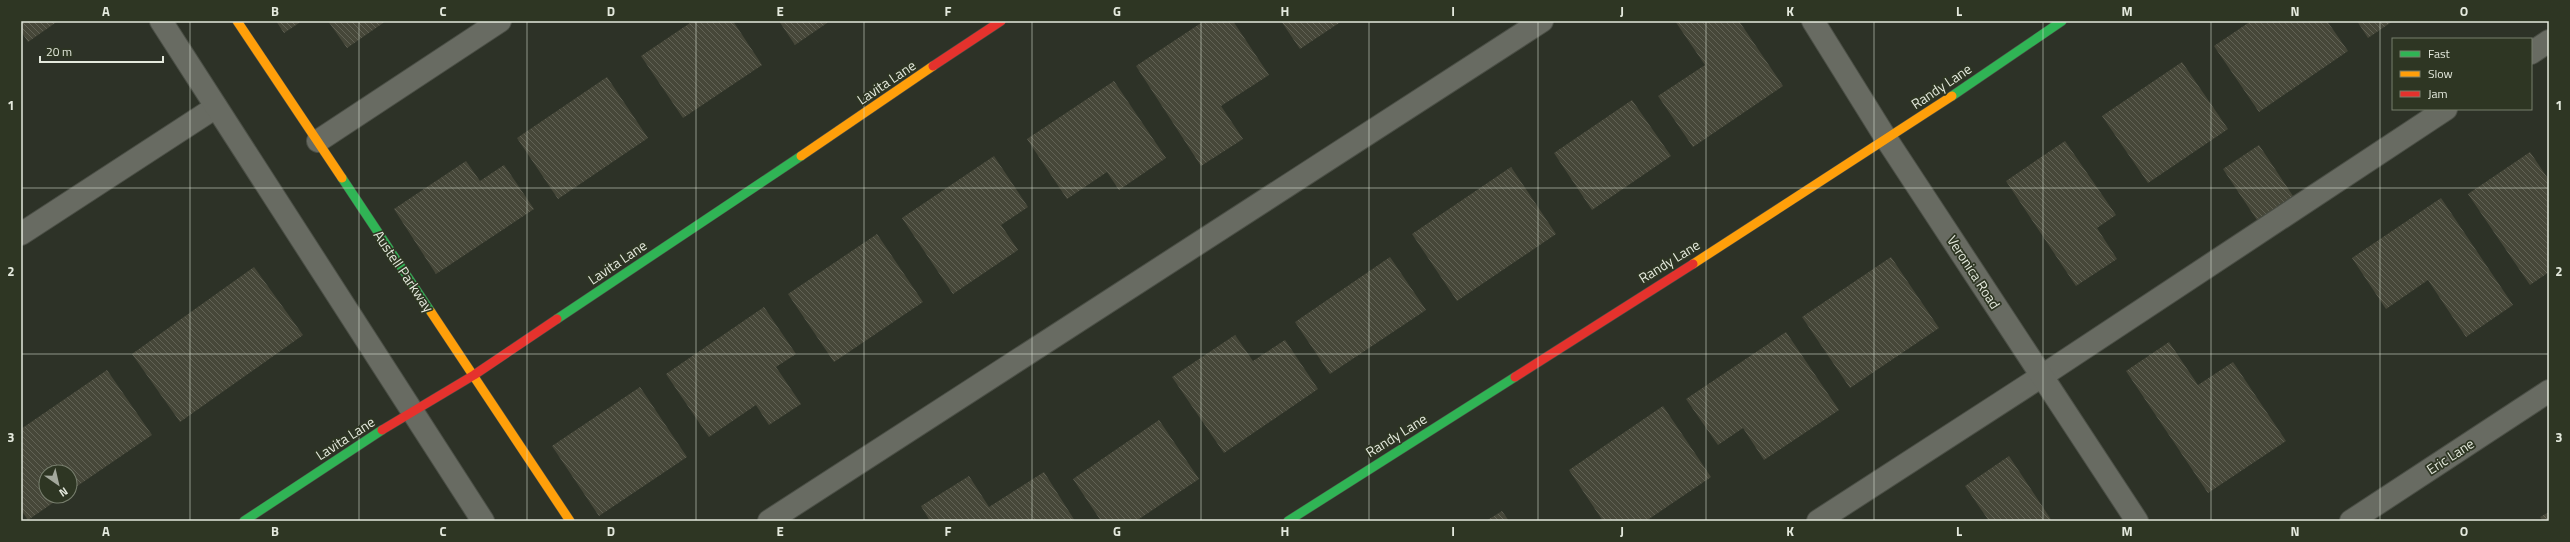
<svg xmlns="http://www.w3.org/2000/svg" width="2570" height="542" font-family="'Titillium Web',sans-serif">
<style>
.building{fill:url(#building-back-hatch)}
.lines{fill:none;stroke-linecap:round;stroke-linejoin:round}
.lane-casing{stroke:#4b4f46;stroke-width:24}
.street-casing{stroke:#4b4f46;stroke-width:24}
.fast-casing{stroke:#4b4f46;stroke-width:10}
.slow-casing{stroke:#4b4f46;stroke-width:10}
.jam-casing{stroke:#4b4f46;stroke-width:10}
.lane{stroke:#686b62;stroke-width:22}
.street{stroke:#686b62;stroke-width:22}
.fast{stroke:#30b455;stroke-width:9}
.slow{stroke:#ff9f0a;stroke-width:9}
.jam{stroke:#e5322d;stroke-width:9}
.grid{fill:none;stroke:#e4e9dd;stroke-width:1;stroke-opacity:0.55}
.labels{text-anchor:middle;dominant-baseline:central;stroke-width:3.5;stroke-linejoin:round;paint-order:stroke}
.street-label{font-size:14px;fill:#e4e9dd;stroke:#2e3623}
.neatline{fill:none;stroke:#e4e9dd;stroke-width:1.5}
.grid-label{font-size:13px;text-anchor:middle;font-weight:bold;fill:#e4e9dd}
</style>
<defs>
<pattern id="building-back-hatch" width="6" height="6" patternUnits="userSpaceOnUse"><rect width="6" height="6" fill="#464739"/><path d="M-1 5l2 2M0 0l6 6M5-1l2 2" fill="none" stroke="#616255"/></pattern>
</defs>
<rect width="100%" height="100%" fill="#2d3227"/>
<path class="building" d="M21 21H58L28 42 21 31Z
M276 21H302L284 33Z
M328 21H386L347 48Z
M693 21H733L762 65 683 118 641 56Z
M779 21H830L795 45Z
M1204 21H1233L1269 75 1221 106 1243 139 1201 166 1136 66Z
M1281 21H1342L1300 49Z
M1675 21H1739L1783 86 1693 147 1658 96 1705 65Z
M2251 21H2327L2348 51 2259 112 2214 46Z
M2357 21H2393L2368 38Z
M2182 62 2228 129 2148 183 2102 116Z
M607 77 648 138 558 199 517 138Z
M1114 81 1166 158 1119 190 1107 172 1067 199 1027 139Z
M1632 100 1671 156 1592 210 1554 153Z
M2065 141 2116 215 2097 228 2117 259 2076 286 2006 181Z
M2259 145 2293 196 2257 220 2223 169Z
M2530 152 2549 180V272L2530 285 2468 194Z
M994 156 1028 207 1001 225 1018 250 953 294 902 218Z
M466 161 480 181 504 165 534 209 436 274 394 209Z
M1511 167 1556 234 1457 301 1412 234Z
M2441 198 2513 305 2466 337 2428 280 2386 309 2352 258Z
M877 234 923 302 834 362 788 294Z
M1390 257 1426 310 1330 374 1295 322Z
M1891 257 1939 328 1850 388 1802 317Z
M254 267 303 335 180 422 132 354Z
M764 307 796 354 776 367 801 404 769 425 756 405 709 437 666 374Z
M1786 332 1839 410 1764 460 1743 428 1718 445 1686 399Z
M1235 335 1253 361 1285 340 1318 389 1224 453 1172 377Z
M2169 342 2198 385 2233 362 2286 441 2208 493 2126 371Z
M107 370 152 435 70 491V472H46V496H63L28 520 21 510V429Z
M640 387 687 457 599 516 552 446Z
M1663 406 1711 477 1646 521H1603L1569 470Z
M1159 420 1199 479 1136 521H1101L1073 479Z
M2009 456 2052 521H1989L1965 486Z
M1044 472 1075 521H930L921 506 969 476 989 507Z
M1502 511 1509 521H1486Z
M2549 512V521H2543L2540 517Z"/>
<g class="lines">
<defs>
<path id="lane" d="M2531 53 2549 41
M318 141 500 21
M21 234 216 107
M769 521 1542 21
M1818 521 2042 376 2446 109"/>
<path id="street" d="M161 21 483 521
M1813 21 1887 140 2137 521
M2351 521 2549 391"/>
<path id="fast" d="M1952 96 2062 21
M342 178 431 312
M557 319 801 156
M244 521 382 430
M1288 521 1515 377"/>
<path id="slow" d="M237 21 342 178
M801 156 933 66
M1693 264 1952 96
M431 312 570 521"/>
<path id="jam" d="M933 66 1001 21
M1515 377 1693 264
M382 430 474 375 557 319"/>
</defs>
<use href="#lane" class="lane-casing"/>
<use href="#street" class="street-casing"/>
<use href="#fast" class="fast-casing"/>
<use href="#slow" class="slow-casing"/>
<use href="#jam" class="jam-casing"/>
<use href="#lane" class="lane"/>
<use href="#street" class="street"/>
<use href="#fast" class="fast"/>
<use href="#slow" class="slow"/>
<use href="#jam" class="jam"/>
</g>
<path class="grid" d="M190 21V521M359 21V521M527 21V521M696 21V521M864 21V521M1032 21V521M1201 21V521M1369 21V521M1538 21V521M1706 21V521M1874 21V521M2043 21V521M2211 21V521M2380 21V521M21 188H2549M21 354H2549"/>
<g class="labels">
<g class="street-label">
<text transform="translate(886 82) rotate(-34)">Lavita Lane</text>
<text transform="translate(1941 86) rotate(-34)">Randy Lane</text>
<text transform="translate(1669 261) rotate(-32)">Randy Lane</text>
<text transform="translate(617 262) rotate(-34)">Lavita Lane</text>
<text transform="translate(404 271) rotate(56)">Austell Parkway</text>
<text transform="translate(1974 272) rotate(57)">Veronica Road</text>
<text transform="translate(1396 435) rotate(-32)">Randy Lane</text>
<text transform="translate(345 438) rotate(-33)">Lavita Lane</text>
<text transform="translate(2450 456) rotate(-33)">Eric Lane</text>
</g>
</g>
<rect width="2570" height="542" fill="none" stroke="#2e3623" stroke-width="44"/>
<rect x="2392" y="38" width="140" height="72" fill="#2e3623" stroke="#777e6d"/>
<rect x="2400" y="51" width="20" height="6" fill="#30b455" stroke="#777e6d"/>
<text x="2428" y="58" font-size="12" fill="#e4e9dd">Fast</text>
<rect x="2400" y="71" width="20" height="6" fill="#ff9f0a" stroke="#777e6d"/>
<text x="2428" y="78" font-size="12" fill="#e4e9dd">Slow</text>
<rect x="2400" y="91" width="20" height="6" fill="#e5322d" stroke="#777e6d"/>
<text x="2428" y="98" font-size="12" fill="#e4e9dd">Jam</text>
<g transform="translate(58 484) rotate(146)"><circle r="19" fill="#2e3623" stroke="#777e6d"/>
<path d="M0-3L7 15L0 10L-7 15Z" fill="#a4a99d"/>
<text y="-6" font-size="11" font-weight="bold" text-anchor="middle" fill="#e4e9dd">N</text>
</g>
<path d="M40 56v6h123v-6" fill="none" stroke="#e4e9dd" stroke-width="2"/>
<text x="46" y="56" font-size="12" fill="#e4e9dd" stroke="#2e3623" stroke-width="3" paint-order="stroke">20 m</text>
<rect x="22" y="22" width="2526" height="498" class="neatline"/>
<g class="grid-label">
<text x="106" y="16">A</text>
<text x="275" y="16">B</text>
<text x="443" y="16">C</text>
<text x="611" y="16">D</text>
<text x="780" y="16">E</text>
<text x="948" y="16">F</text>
<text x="1117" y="16">G</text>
<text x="1285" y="16">H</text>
<text x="1453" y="16">I</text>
<text x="1622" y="16">J</text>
<text x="1790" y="16">K</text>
<text x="1959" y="16">L</text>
<text x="2127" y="16">M</text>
<text x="2295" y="16">N</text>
<text x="2464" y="16">O</text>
<text x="11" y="110">1</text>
<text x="2559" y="110">1</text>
<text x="11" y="276">2</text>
<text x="2559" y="276">2</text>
<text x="11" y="442">3</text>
<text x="2559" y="442">3</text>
<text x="106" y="536">A</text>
<text x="275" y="536">B</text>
<text x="443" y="536">C</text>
<text x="611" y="536">D</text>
<text x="780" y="536">E</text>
<text x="948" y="536">F</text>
<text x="1117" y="536">G</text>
<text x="1285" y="536">H</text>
<text x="1453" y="536">I</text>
<text x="1622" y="536">J</text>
<text x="1790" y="536">K</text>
<text x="1959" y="536">L</text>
<text x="2127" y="536">M</text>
<text x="2295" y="536">N</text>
<text x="2464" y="536">O</text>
</g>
</svg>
